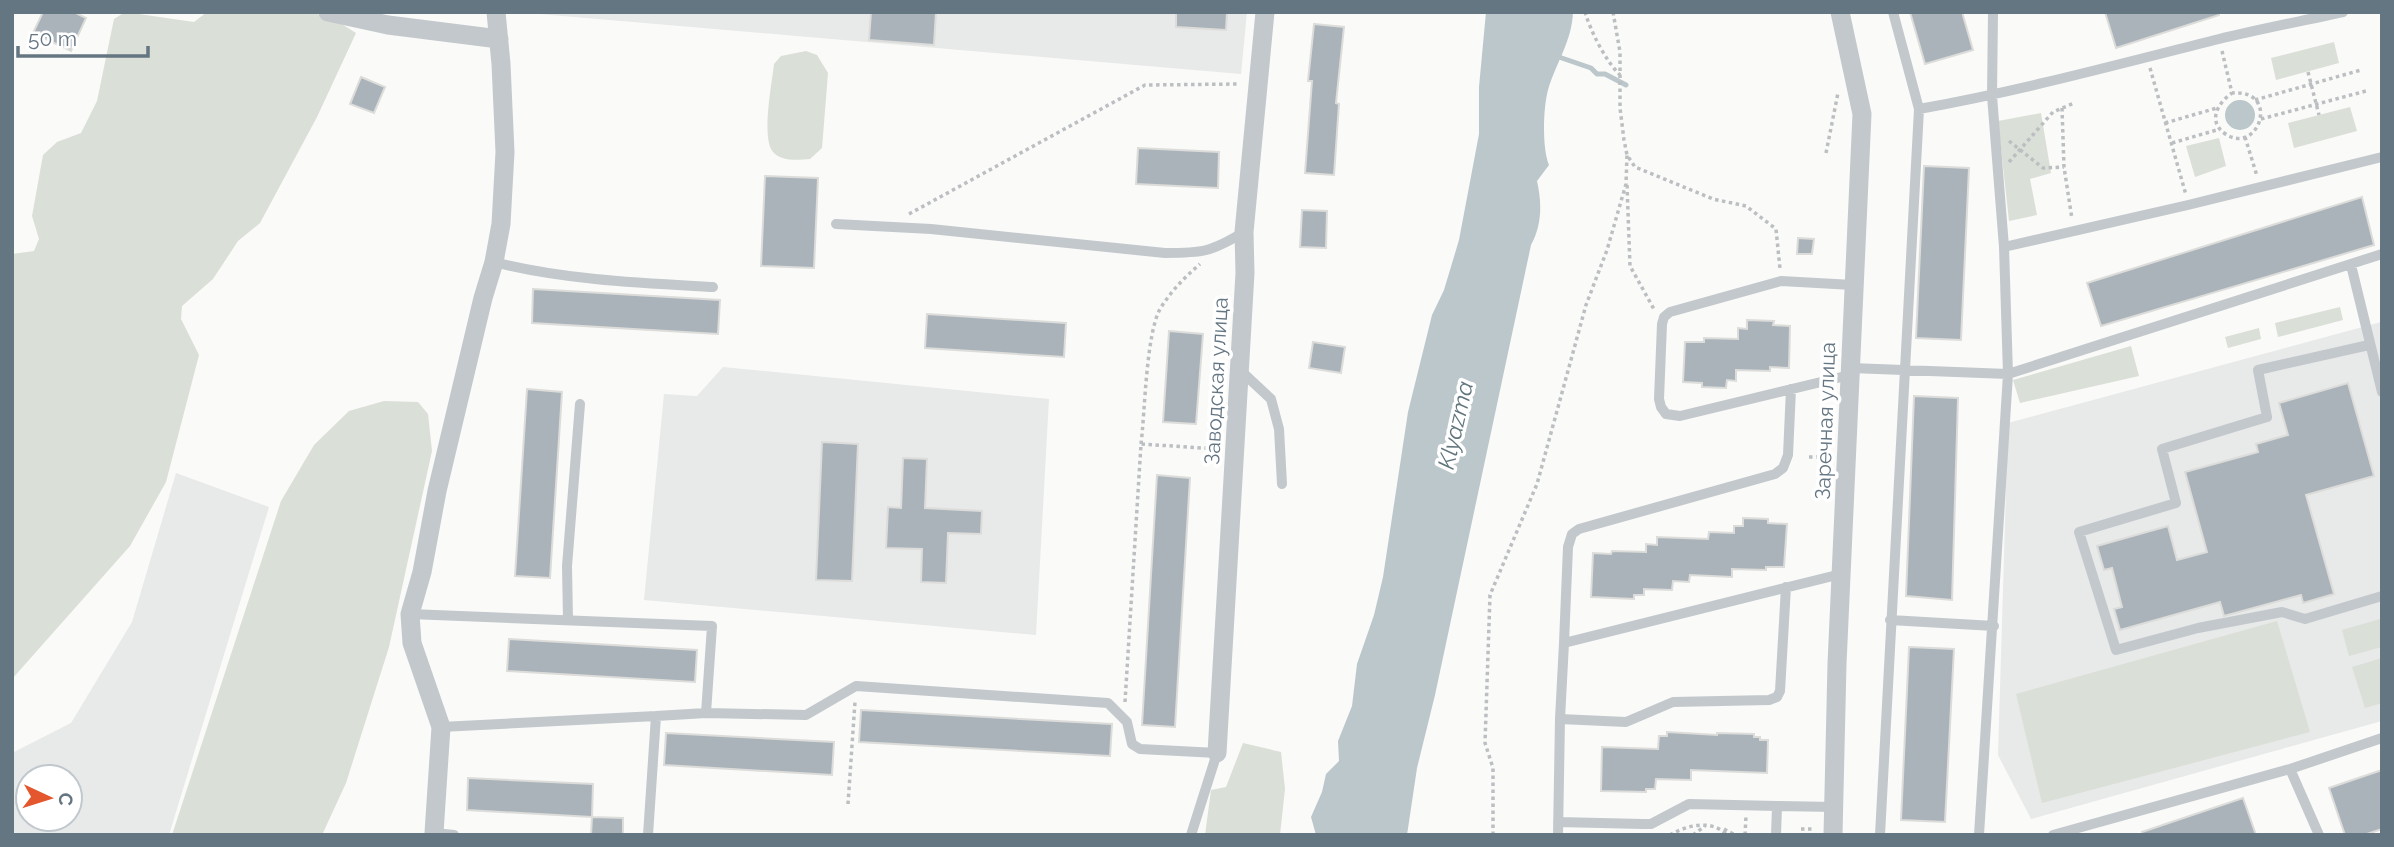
<svg xmlns="http://www.w3.org/2000/svg" width="2394" height="847" font-family="Raleway,sans-serif">
<style>
.built{fill:#e8e9e9;fill-rule:evenodd}
.green{fill:#dadfd7}
.water{fill:#bbc7cb}
.lines{fill:none;stroke-linecap:round;stroke-linejoin:round}
.stream{stroke:#bbc7cb;stroke-width:5}
.building{fill:#aab3b9;stroke:#dcdcda;stroke-width:2}
.path{stroke:#bbbfc2;stroke-width:3.5;stroke-dasharray:3.5 3.5;stroke-linecap:butt}
.lane{stroke:#c3c8cc;stroke-width:10}
.street{stroke:#c3c8cc;stroke-width:19}
.labels{text-anchor:middle;dominant-baseline:central;stroke-width:7;stroke-linejoin:round;paint-order:stroke}
.street-label{font-size:21px;fill:#657683;stroke:#fff}
.water-label{font-size:23px;font-style:italic;fill:#60757c;stroke:#fff}
</style>
<rect width="100%" height="100%" fill="#fafaf8"/>
<path class="built" d="M516 12H1247L1241 74Z
M2381 322 2382 721 2031 819 1998 755 2008 423Z
M723 367 1049 399 1036 635 644 600 664 394 697 396Z
M176 473 269 507 169 835H12V753L71 723 132 622ZM28 777H70V819H28Z"/>
<path class="green" d="M125 12 194 22 207 12H309L332 18 356 33 317 117 260 223 238 241 213 279 182 306 181 319 199 355 166 482 130 546 12 679V254L34 251 39 239 32 216 43 155 57 142 81 133 97 101 114 19Z
M2334 42 2339 63 2276 80 2271 58Z
M806 51 817 55 828 73 822 148 810 159C798 160 782 162 773 152 761 138 772 83 774 64L781 56Z
M2350 107 2357 131 2294 148 2288 123Z
M2041 113 2051 173 2030 179 2037 215 2009 221 1998 121Z
M2219 138 2226 166 2195 177 2186 146Z
M2340 307 2343 320 2278 337 2275 323Z
M2259 328 2261 339 2228 348 2225 337Z
M2131 346 2139 376 2020 403 2013 380Z
M384 401 418 402 428 414 432 451 389 647 346 783 322 835H172L281 501 314 445 349 411Z
M2380 619 2382 647 2349 656 2342 630Z
M2277 621 2310 732 2042 803 2016 694Z
M2382 658V703L2365 708 2352 667Z
M1243 743 1281 752 1285 789 1280 835H1205L1211 790 1226 787Z"/>
<path class="water" d="M1486 12H1573C1572 41 1556 63 1548 90 1543 108 1542 148 1549 165L1537 181C1542 203 1542 225 1531 245L1435 695 1417 768 1407 835H1316L1311 817 1322 792 1326 774 1339 761 1338 741 1352 706 1357 664 1374 615 1383 577 1408 412 1432 315 1444 290 1459 240 1479 134V87Z
M2225 115a15 15 0 1 1 30 0a15 15 0 1 1-30 0Z"/>
<g class="lines">
<path class="stream" d="M1556 56 1591 68 1597 74H1605L1626 85"/>
</g>
<path class="building" d="M43 12H74L86 18 71 51 33 33Z
M871 12H936L934 45 869 40Z
M1176 12H1227L1226 30 1176 27Z
M1910 12H1962L1973 50 1925 64Z
M2105 12H2219V15L2116 48Z
M1314 24 1344 27 1336 103 1339 104 1334 175 1305 173 1312 81H1308Z
M361 77 385 87 374 113 350 104Z
M1138 148 1219 152 1218 188 1136 184Z
M1924 166 1969 168 1961 340 1916 338Z
M765 176 818 178 814 268 761 266Z
M2362 197 2374 245 2101 326 2087 283Z
M1302 210 1327 211 1326 248 1300 247Z
M1798 238 1814 239 1812 254H1797Z
M533 289 720 300 718 334 532 323Z
M927 314 1066 323 1064 357 925 348Z
M1747 320 1774 321 1773 325 1790 326 1789 368 1770 367V371L1736 370V381L1727 380 1726 388 1702 387V383L1683 382 1685 342H1704V338L1738 339V328L1747 329Z
M1169 331 1203 334 1196 424 1163 422Z
M1313 342 1345 347 1341 373 1309 368Z
M2348 383 2374 476 2306 495 2334 594 2303 603 2301 595 2224 616 2220 602 2120 630 2114 609 2122 607 2112 568 2104 570 2097 546 2168 526 2177 560 2207 552 2185 472 2258 452 2256 444 2288 435 2279 403Z
M527 389 562 392 550 578 515 576Z
M1914 396 1958 398 1952 600 1906 596Z
M822 442 858 444 852 581 816 580Z
M903 458 927 459 925 508 982 511 981 534 948 533 946 583 921 582 922 549 886 548 888 507 901 508Z
M1157 475 1190 478 1175 727 1142 725Z
M1743 518 1768 519V523L1787 524 1784 567H1766V570L1732 569V577L1690 575 1689 582 1673 581 1672 590 1644 589V595H1634V599L1591 597 1593 553 1611 554 1612 551 1646 552V544L1657 545V537L1708 539 1709 532 1734 533V526H1743Z
M509 639 697 650 695 682 507 671Z
M1909 647 1954 649 1945 822 1901 820Z
M861 710 1112 724 1110 756 859 742Z
M1667 732 1717 735V733L1754 734V737H1760V740H1768L1767 773 1691 770V780L1656 779 1655 789H1646V792L1601 791 1602 747 1658 749 1659 736H1667Z
M666 733 834 742 832 775 664 765Z
M2382 770V829L2364 835H2345L2329 788Z
M468 778 593 784 592 817 467 810Z
M2243 798 2256 835H2143L2142 832Z
M592 817 623 818V835H591Z"/>
<g class="lines">
<path class="path" d="M1585 12C1591 32 1605 60 1620 75
M1613 12 1620 52V108L1624 140 1627 155 1635 167 1713 199 1746 206 1776 229 1780 269
M2222 51 2232 93C2219 102 2207 120 2224 133 2258 158 2282 89 2232 93
M2150 68 2186 195
M2308 72 2319 115
M2255 100 2361 70
M2062 108 2064 167 2072 219
M2261 119 2366 91
M2165 123 2217 108
M2245 137 2257 176
M2009 141 2043 168 2064 167
M2172 143 2220 129
M1826 153 1838 93
M2009 162 2053 112 2074 103
M1627 185 1630 266 1655 311
M909 214 1145 85 1240 84
M1141 444C1145 412 1146 335 1160 309 1171 291 1184 278 1200 264
M1809 457H1824
M1125 702 1141 444 1218 449
M848 804 855 702
M1724 829 1735 835
M1801 829H1815
M1493 835V768L1485 743 1490 595 1537 484 1586 305 1607 250 1626 184 1627 155
M1670 835C1687 825 1712 819 1727 835
M1693 835 1705 826
M1745 835 1746 816"/>
<path class="lane" d="M1919 109C2020 91 2119 64 2219 39 2260 29 2302 21 2343 12
M836 224 931 229 1165 253C1203 253 1211 252 1244 232
M2004 247 2188 205 2382 157
M494 262C565 280 640 283 713 287
M2351 265 2382 392
M2369 345 2258 370 2267 417 2162 449 2176 503 2079 532 2116 650 2198 628 2282 612 2305 619 2382 596
M1851 368 2008 374 2382 254
M1240 370 1271 399 1279 429 1282 484
M1850 375 1680 416 1666 414 1661 407 1659 399 1662 324 1664 317 1670 312 1781 281 1853 285
M1791 389 1788 455 1783 468 1775 474 1579 529 1572 534 1568 547 1564 643 1841 574
M410 614 712 626 706 713
M568 620 567 566 580 404
M1890 620 1994 626
M1560 719 1626 722 1673 702 1769 700 1777 697 1780 691 1786 587
M441 727 656 716
M2290 769 2319 835
M1558 822 1643 824H1651L1689 804 1777 806
M434 833 454 835
M648 835 656 716 706 713 806 715 856 686 1108 703 1127 722 1132 744 1140 749 1217 753 1191 835
M1558 835 1560 719 1564 643
M1776 835 1777 806 1834 807
M1880 835 1919 109 1893 12
M1979 835 2008 374 2004 247 1992 96 1993 12
M2053 835 2290 769 2382 738"/>
<path class="street" d="M328 12 388 25 499 39
M1217 753 1245 273 1244 232 1265 12
M434 833 441 727 412 643 410 614 422 572 437 491 483 298 494 262 501 224 505 152 501 64 496 12
M1833 835 1837 664 1862 114 1840 12"/>
</g>
<g class="labels">
<g class="street-label">
<text transform="translate(1216 381) rotate(-87)">Заводская улица</text>
<text transform="translate(1825 421) rotate(-88)">Заречная улица</text>
</g>
<g class="water-label">
<text transform="translate(1455 425) rotate(-77)">Klyazma</text>
</g>
</g>
<rect width="2394" height="847" fill="none" stroke="#657683" stroke-width="28"/>
<g transform="translate(49 798) rotate(94)"><circle r="33" fill="#ffffff" stroke="#c1c8cd" stroke-width="2"/>
<path d="M0-5L12 26L0 18L-12 26Z" fill="#e4572e"/>
<text y="-10" font-size="19" font-weight="bold" text-anchor="middle" fill="#657683">С</text>
</g>
<path d="M18 46v10h130v-10" fill="none" stroke="#657683" stroke-width="3.5"/>
<text x="28" y="46" font-size="21" fill="#657683" stroke="#ffffff" stroke-width="5" paint-order="stroke">50 m</text>
</svg>
